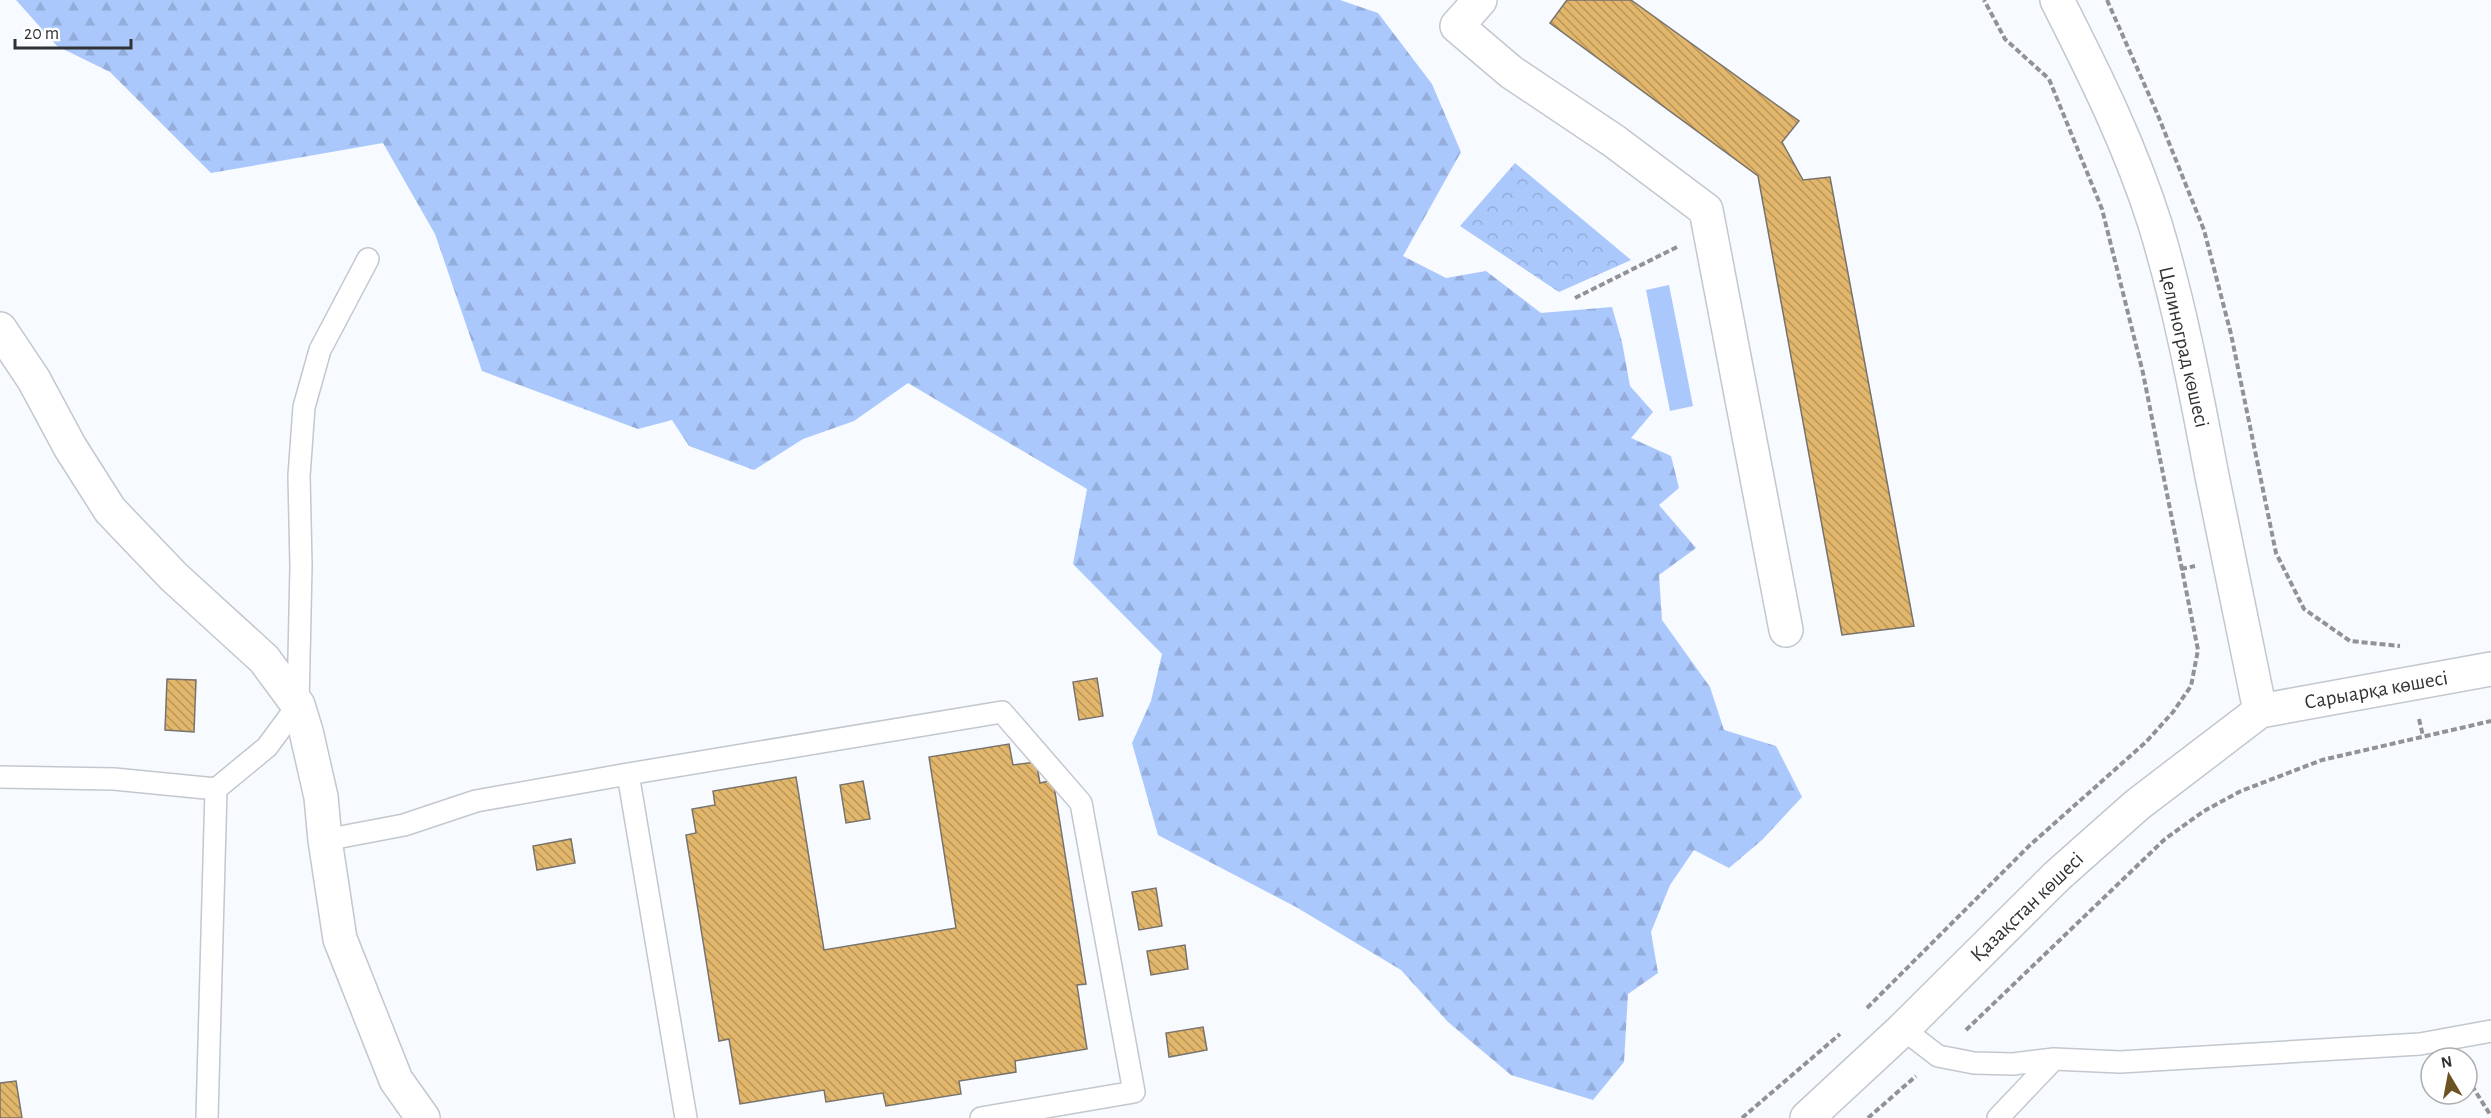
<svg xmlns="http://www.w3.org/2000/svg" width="2491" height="1118" font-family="'Alegreya Sans',sans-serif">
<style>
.forest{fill:url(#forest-firs)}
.park{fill:url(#park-crowns)}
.pitch{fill:#aac8fc}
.building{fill:url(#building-back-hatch);stroke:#77726c;stroke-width:1.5}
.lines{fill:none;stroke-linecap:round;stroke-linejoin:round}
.service-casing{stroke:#c3c7ce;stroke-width:24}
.minor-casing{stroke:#c3c7ce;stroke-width:36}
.tertiary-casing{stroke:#c3c7ce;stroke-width:36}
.path{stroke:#909296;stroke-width:4;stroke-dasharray:6 3;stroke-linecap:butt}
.service{stroke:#fff;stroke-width:21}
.minor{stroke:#fff;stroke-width:33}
.tertiary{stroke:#fff;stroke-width:33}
.labels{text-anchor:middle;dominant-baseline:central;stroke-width:4.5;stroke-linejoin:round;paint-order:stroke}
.street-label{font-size:21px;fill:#303234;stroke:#fff}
</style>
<defs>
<pattern id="forest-firs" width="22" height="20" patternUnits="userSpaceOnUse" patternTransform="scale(1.5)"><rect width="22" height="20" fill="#aac8fc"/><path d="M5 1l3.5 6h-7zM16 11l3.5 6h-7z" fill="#93acd9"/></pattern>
<pattern id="park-crowns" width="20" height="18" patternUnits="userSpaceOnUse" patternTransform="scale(1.5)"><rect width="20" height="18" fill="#aac8fc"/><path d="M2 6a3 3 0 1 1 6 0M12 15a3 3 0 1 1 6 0" fill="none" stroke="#93acd9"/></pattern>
<pattern id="building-back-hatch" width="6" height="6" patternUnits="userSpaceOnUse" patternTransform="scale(1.5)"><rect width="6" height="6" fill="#e3b76b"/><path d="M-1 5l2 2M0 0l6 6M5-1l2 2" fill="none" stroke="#b89559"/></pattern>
</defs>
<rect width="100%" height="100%" fill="#f7faff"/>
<path class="forest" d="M16 0H1340L1378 13 1432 84 1461 152 1403 256 1446 278 1486 271 1541 313 1612 307 1622 342 1630 386 1653 412 1631 438 1671 456 1679 488 1659 505 1696 548 1659 575 1662 620 1710 687 1724 730 1776 746 1802 797 1762 840 1729 868 1694 850 1670 885 1651 932 1658 973 1628 994 1624 1062 1593 1100 1511 1075 1448 1022 1401 970 1296 907 1158 835 1132 743 1151 701 1162 654 1073 564 1087 489 908 383 854 421 803 439 754 470 689 446 672 420 638 429 482 371 435 234 383 143 211 173 110 72 57 46Z"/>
<path class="park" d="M1515 163 1631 260 1559 292 1460 226Z"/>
<path class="pitch" d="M1669 285 1693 406 1670 411 1646 290Z"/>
<path class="building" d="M1567 0H1631L1799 121 1782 142 1803 180 1830 177 1914 626 1842 635 1758 176 1550 23Z
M1097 678 1103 716 1079 720 1073 682Z
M167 679 196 680 194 732 165 730Z
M1009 744 1013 765 1036 762 1040 783 1053 780 1086 984 1077 985 1087 1049 1015 1061 1016 1072 959 1081 961 1094 886 1106 883 1093 826 1102 824 1090 740 1104 729 1039 719 1041 686 835 696 833 692 809 715 805 713 791 796 777 824 950 956 928 929 757Z
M863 781 870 819 846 823 840 785Z
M571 839 575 863 537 870 533 846Z
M1156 888 1162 926 1139 930 1132 892Z
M1185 945 1188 969 1151 975 1147 951Z
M1203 1027 1207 1050 1169 1057 1166 1033Z
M16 1081 22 1118H0V1083Z"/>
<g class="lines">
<defs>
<path id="service" d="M628 774 1002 712 1081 803 1134 1092 981 1118
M0 777 114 779 216 789 207 1118
M216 789 267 747 298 705 301 566 299 476 304 407 320 350 368 259
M325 840 404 825 476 801 628 774 686 1118
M1903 1029 1938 1056 1974 1063 2013 1064 2054 1059 2120 1062 2420 1044 2491 1031
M1998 1118 2054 1059"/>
<path id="minor" d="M1480 0 1457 26 1511 72 1614 141 1706 210 1786 630
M0 329 34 380 70 447 110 510 174 577 264 659 298 705 306 731 321 797 325 840 340 939 396 1080 423 1118"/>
<path id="tertiary" d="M2057 0C2094 73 2130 145 2155 224 2180 306 2196 392 2212 476 2228 554 2244 633 2260 711
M1807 1118 1903 1029 2057 876 2137 805 2260 711 2491 669"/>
</defs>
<use href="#service" class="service-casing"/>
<use href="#minor" class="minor-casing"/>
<use href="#tertiary" class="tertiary-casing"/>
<path class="path" d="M2107 0 2157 113 2204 230 2231 334 2276 553 2304 609 2350 641 2400 646
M1575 298 1677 247
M2181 569 2195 566
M2419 719 2423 736
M1867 1008 2030 845 2146 742 2173 712 2191 686 2198 650 2143 373 2102 209 2049 79 2005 39 1984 0
M1966 1030 2165 839 2204 811 2241 791 2322 760 2491 721
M2467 1078 2491 1116
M1742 1118 1840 1034
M1868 1118 1916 1076"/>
<use href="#service" class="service"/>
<use href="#minor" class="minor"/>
<use href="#tertiary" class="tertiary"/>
</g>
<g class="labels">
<g class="street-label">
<text transform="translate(2184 347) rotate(77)">Целиноград көшесі</text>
<text transform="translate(2376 690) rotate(-10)">Сарыарқа көшесі</text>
<text transform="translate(2027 907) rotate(-44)">Қазақстан көшесі</text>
</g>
</g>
<g transform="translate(2449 1076) rotate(350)"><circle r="28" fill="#ffffff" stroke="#acadae" stroke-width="1.5"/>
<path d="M0-4.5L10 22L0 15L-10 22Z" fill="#6d5224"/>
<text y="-9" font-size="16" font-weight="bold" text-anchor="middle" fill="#303234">N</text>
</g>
<path d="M15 39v9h116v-9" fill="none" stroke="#303234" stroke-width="3"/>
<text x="24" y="39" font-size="18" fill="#303234" stroke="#ffffff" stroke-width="4.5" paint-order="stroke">20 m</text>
</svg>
